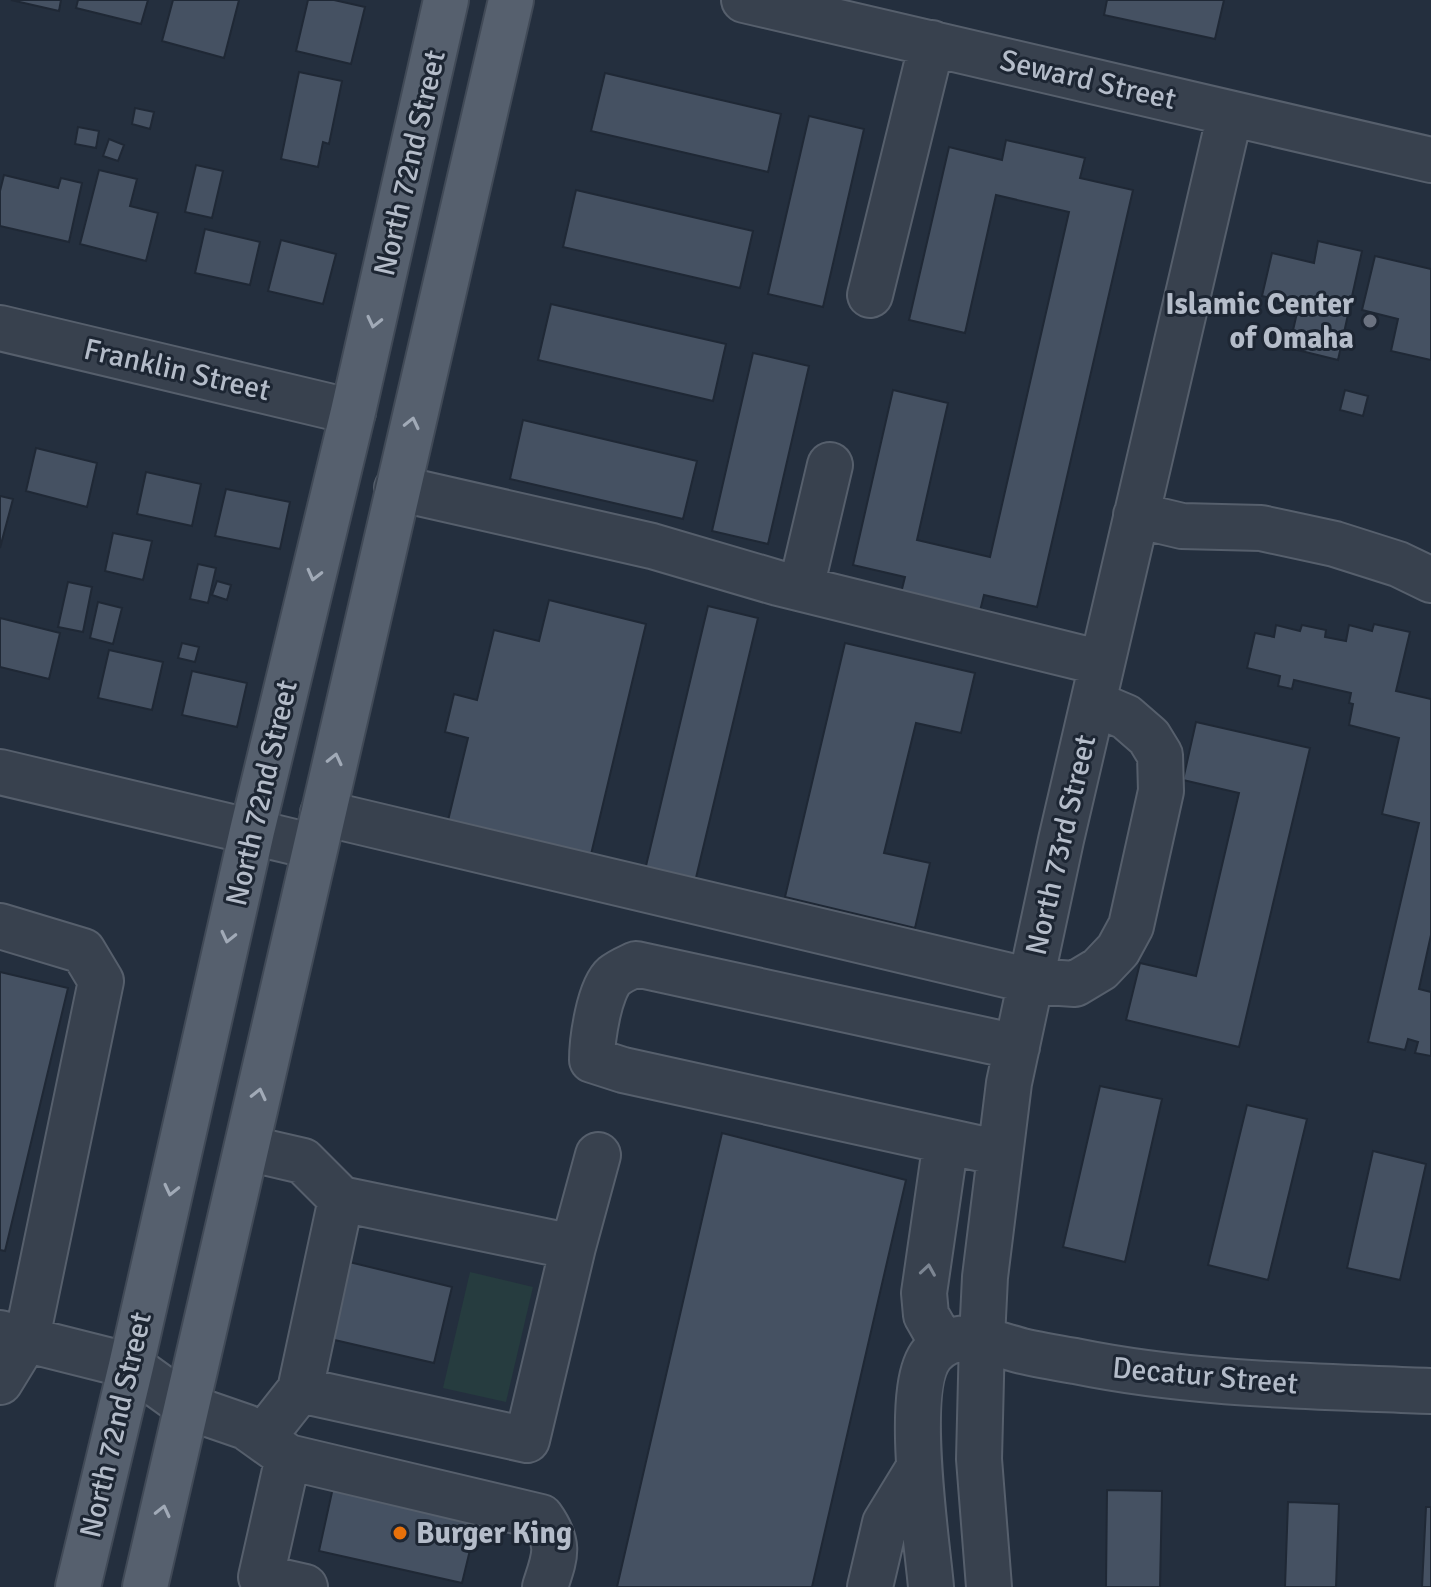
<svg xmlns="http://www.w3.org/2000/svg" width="1431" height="1587" font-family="Signika,sans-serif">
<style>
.green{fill:#263c3f}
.building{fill:#455162;stroke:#1f2835;stroke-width:2}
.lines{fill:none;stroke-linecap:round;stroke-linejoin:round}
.minor-casing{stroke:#565f6c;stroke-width:48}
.major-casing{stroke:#414a57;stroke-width:48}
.minor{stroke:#38414e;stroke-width:44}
.major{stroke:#56606e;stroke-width:44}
.oneway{stroke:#a1aab7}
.oneway2{stroke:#7c8592}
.worship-dot{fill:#6b7280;stroke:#1d2633;stroke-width:3}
.food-dot{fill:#e8710a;stroke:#1d2633;stroke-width:3}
.labels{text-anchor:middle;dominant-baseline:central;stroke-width:6;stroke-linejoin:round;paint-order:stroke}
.street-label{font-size:30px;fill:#b4bcc9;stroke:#1d2633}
.poi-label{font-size:30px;font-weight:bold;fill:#b4bcc9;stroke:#1d2633;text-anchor:end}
</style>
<rect width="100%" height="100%" fill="#242f3e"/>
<path class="green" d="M470 1272 533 1287 506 1402 443 1388Z"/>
<path class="building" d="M11 0H61L59 11Z
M78 0H148L141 24 76 8Z
M173 0H239L224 58 162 41Z
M308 0H334L365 7 351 64 296 51Z
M1107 0H1224L1215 39 1104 15Z
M299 72 342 81 329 144 323 142 318 167 281 159Z
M605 73 781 114 768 172 591 131Z
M135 108 154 112 150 129 132 124Z
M809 116 864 129 823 307 768 294Z
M78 127 99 131 96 148 75 144Z
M109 139 124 145 118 161 103 156Z
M1006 140 1085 158 1080 178 1133 190 1037 607 984 595 979 615 900 597 905 577 853 565 893 390 948 403 917 540 990 557 1069 212 996 195 965 333 909 320 949 147 1002 160Z
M196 165 223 171 212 218 185 212Z
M99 170 137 179 130 206 158 213 146 261 80 244Z
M4 175 58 188 61 178 82 183 69 242 0 226V191Z
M576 190 753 231 740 288 563 247Z
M205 229 260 242 250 285 195 273Z
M281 240 336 254 323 304 268 291Z
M1318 241 1362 251 1338 360 1289 348 1299 304 1262 296 1272 253 1314 263Z
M1375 256 1431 269V360L1391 351 1398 319 1362 310Z
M551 304 726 344 713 401 538 360Z
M753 353 809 366 768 544 712 531Z
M1345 390 1368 396 1363 416 1340 410Z
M523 420 697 461 683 519 510 479Z
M36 448 97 463 87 507 26 491Z
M146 472 201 484 192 526 137 514Z
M226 489 290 502 280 549 215 536Z
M0 496 13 499 0 548Z
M113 533 152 541 143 580 105 571Z
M198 564 216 568 208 603 190 599Z
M217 581 231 585 227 600 212 595Z
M68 582 92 587 83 632 58 627Z
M549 600 646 624 588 867 445 833 468 738 445 732 454 694 477 700 494 630 539 641Z
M98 602 122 608 113 644 90 638Z
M708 606 758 618 695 882 645 870Z
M0 618 60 633 49 679 0 667Z
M1374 624 1410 632 1396 691 1431 699V935L1419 989 1431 992V1056L1415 1053 1418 1042 1408 1039 1405 1050 1368 1042 1419 823 1382 814 1399 738 1349 725 1353 704 1349 703 1351 693 1294 680 1292 689 1278 686 1280 676 1247 668 1255 633 1274 637 1276 625 1300 631 1302 625 1326 630 1325 637 1346 641 1349 625 1372 631Z
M182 643 199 647 195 662 178 658Z
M845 643 975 673 961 733 916 723 884 853 930 863 915 928 785 897Z
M109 650 163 662 152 710 98 698Z
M192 671 247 683 237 727 182 715Z
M1196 722 1310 748 1239 1047 1126 1020 1140 963 1196 976 1239 793 1183 780Z
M0 972 68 988 5 1251 0 1250Z
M1100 1086 1162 1099 1125 1262 1063 1247Z
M1247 1105 1307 1119 1268 1280 1208 1265Z
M722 1133 906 1180 812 1587H617Z
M1373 1151 1426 1164 1400 1280 1347 1268Z
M345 1261 452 1287 434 1363 326 1338Z
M334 1483 478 1517 462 1583 319 1551Z
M1107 1490 1162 1491 1160 1587H1106Z
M1288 1502 1339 1504 1336 1587H1285Z
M1426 1507H1431V1587H1422Z"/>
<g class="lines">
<defs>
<path id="minor" d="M744 0 1431 160
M870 295 932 43
M0 328 353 412
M397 488 652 546 778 583 1102 663
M1136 515 1182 526 1261 528 1335 544 1398 564 1431 580
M801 588 830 465
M0 772 315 847
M323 813 1031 981 1075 984 1100 969 1118 950 1131 926 1161 791 1160 755 1149 737 1126 717 1093 703
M0 926 83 951 101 981 27 1338 0 1382
M247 1148 303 1161 341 1199
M1000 1153 623 1070 592 1060C592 1040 599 989 614 976 620 971 630 967 636 964L1017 1047
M573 1247 598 1155
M0 1333 131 1366 188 1407 246 1427 288 1457 541 1517C561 1545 555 1556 545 1587
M942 1343 926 1315 924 1293 946 1141
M262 1438 300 1390 527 1440 573 1247 341 1199 300 1390
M288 1457 261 1577 305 1587
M870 1587 885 1523 918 1469
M931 1587C927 1540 903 1388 932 1354 956 1326 991 1343 1022 1351 1039 1355 1057 1358 1075 1361 1192 1385 1312 1386 1431 1391
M989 1587 979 1459 982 1338 985 1277 1009 1083 1061 840 1230 114"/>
<path id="major" d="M78 1587 131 1366 252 831 353 412 446 0
M145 1587 511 0"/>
</defs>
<use href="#minor" class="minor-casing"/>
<use href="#major" class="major-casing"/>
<use href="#minor" class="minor"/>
<use href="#major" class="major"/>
</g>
<defs><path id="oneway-chevron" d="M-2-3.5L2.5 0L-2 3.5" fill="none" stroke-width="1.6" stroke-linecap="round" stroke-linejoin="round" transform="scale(2)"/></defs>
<g class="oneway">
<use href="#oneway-chevron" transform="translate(374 322) rotate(103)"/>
<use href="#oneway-chevron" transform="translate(412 423) rotate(-77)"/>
<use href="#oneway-chevron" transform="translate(314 575) rotate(104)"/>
<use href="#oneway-chevron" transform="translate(335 759) rotate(-77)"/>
<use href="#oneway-chevron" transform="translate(228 937) rotate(103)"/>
<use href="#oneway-chevron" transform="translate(259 1094) rotate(-77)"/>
<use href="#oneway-chevron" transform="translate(171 1190) rotate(103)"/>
<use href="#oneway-chevron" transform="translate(163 1511) rotate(-77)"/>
</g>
<use class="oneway2" href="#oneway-chevron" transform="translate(928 1270) rotate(-81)"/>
<circle class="worship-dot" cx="1370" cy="321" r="8"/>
<circle class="food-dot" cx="400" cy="1533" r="8"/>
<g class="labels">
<g class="street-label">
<text transform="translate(1088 80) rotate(13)">Seward Street</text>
<text transform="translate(410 163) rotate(-77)">North 72nd Street</text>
<text transform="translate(177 370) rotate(13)">Franklin Street</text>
<text transform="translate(262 793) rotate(-77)">North 72nd Street</text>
<text transform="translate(1061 845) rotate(-77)">North 73rd Street</text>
<text transform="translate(1205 1376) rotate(5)">Decatur Street</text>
<text transform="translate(116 1425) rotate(-77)">North 72nd Street</text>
</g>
<g class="poi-label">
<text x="1354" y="304">Islamic Center<tspan x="1354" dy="34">of Omaha</tspan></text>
<text x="416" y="1533" text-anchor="start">Burger King</text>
</g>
</g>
</svg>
